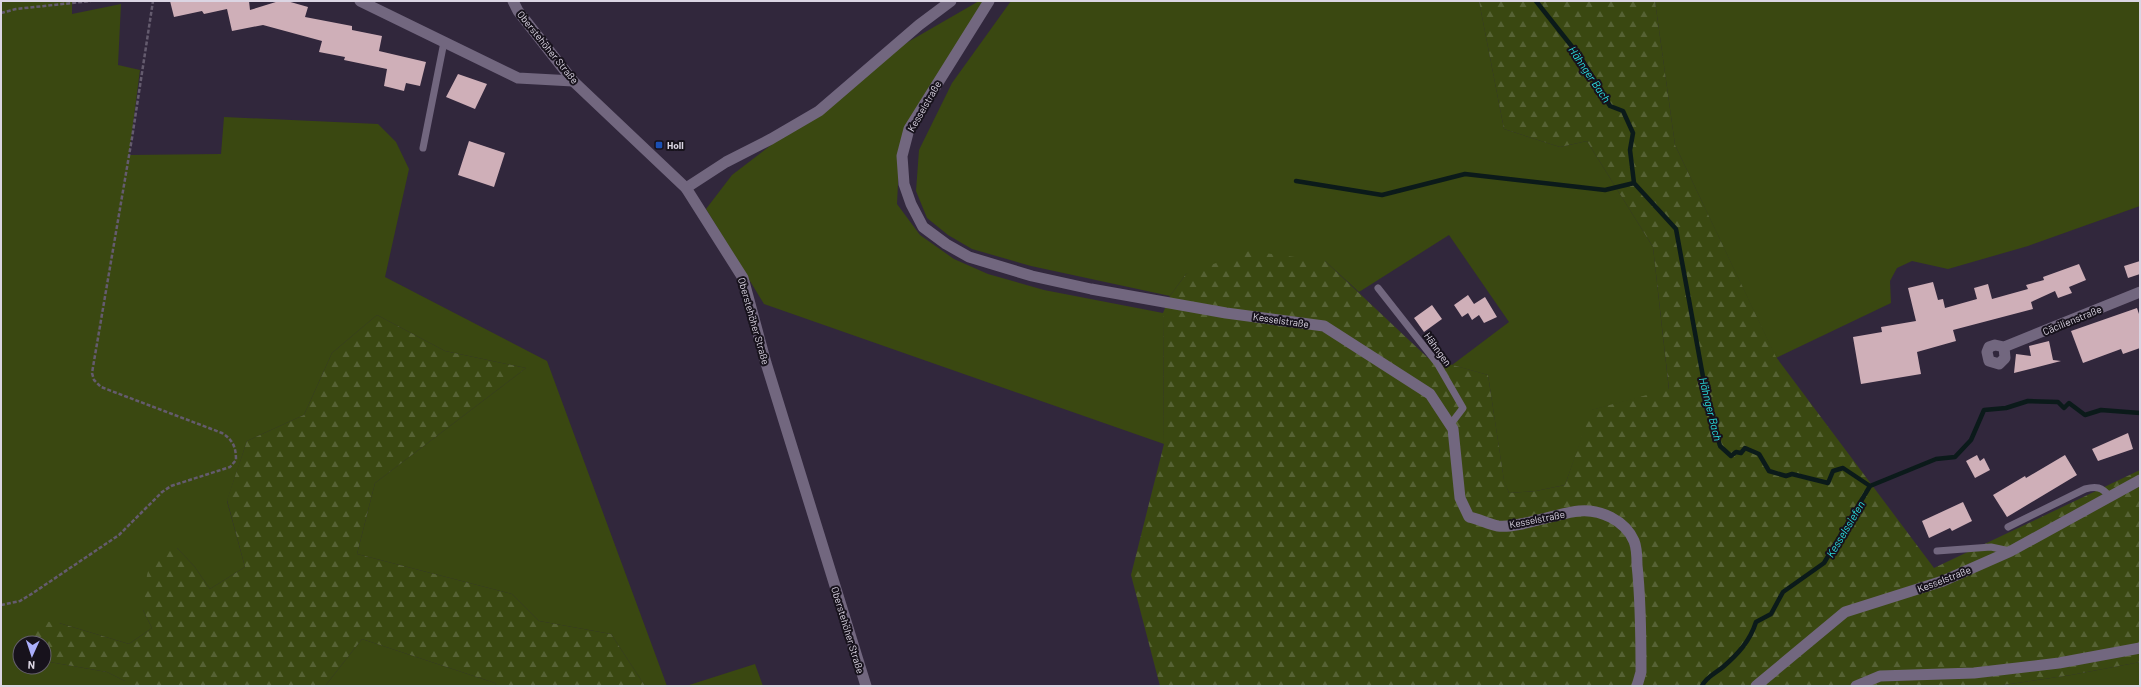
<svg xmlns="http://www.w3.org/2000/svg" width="2141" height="687" font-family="Barlow,sans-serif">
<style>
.green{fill:#3a4811}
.forest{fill:url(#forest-firs)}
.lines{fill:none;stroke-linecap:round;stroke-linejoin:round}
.stream{stroke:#0b1a1a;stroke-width:4.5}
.building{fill:#cfafb8}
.path{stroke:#645b6e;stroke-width:2.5;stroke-dasharray:4 2;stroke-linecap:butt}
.service{stroke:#72677f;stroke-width:7}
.minor{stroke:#72677f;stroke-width:11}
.tertiary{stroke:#72677f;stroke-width:11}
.transit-dot{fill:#1a4fb4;stroke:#17121c;stroke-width:1.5}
.labels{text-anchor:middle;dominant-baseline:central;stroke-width:4;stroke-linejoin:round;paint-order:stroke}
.street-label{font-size:10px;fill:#dbd5e3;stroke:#17121c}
.poi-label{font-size:10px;font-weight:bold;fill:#dbd5e3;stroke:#17121c;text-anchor:start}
.water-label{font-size:11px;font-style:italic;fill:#29ddde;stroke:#17121c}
</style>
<defs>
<pattern id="forest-firs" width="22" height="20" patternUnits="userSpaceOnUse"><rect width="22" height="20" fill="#3a4811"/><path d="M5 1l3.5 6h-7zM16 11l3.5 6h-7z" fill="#566234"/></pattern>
</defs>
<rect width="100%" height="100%" fill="#31273c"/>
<path class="green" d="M1 1H72V14L121 4 118 65 140 70 129 155 221 154 224 117 378 124 396 142 409 169 385 277 547 361 667 686H645L611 634 539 621 512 594 357 554 375 483 526 368 445 351 377 315 332 353 304 415 247 441 227 501 245 567 210 589 194 566 177 548 143 610 152 628 129 644 59 623 27 635 32 643H20V667H44V661L107 672 125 681V686H1Z
M979 1H984L900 144 897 204 920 235 954 259 988 274 1044 290 1163 313 1164 444 764 304 706 209 732 175 901 46Z
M1011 1H1479L1504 129 1560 147 1587 141 1653 247 1669 390 1592 410 1565 485 1536 491 1509 493 1504 481 1488 375 1452 365 1509 322 1449 235 1359 292 1325 261 1186 274 1170 296 1031 266 972 249 948 235 927 218 916 191 919 150 952 83Z
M1655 1H2140V206L2028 246 1948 269 1912 261 1897 268 1890 281 1891 303 1776 358 1675 145Z
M362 639 495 683 497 686H325Z
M2140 662V686H1996L2071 675Z
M755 664 763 686H686Z"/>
<path class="forest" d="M1479 1H1655L1675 145 1776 357 1934 568 2140 470V662L2071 675 1996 686H1160L1131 575 1164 444 1163 313 1170 296 1186 274 1249 251 1325 261 1428 358 1488 375 1504 480 1509 493 1536 491 1565 485 1591 410 1669 389 1653 247 1587 141 1560 147 1504 129Z
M377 315 445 351 526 368 375 483 357 554 512 594 539 621 611 634 645 686H497L495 683 362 639 325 686H125V681L107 672 44 661V643H32L27 635 34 627 43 621 59 623 129 644 152 628 143 610 147 575 152 557 165 548H177L194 566 210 589 245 567 227 500 247 441 304 415 332 353Z"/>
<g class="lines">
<path class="stream" d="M1536 1 1581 58 1610 106 1623 111 1633 133 1630 150 1634 183 1676 229 1708 404 1720 446 1731 456 1736 452 1741 453 1745 448 1759 454 1769 471 1786 476 1792 474 1828 483 1833 471 1843 468 1870 486 1936 459 1955 457 1971 440 1984 410 2006 408 2028 401 2058 402 2064 408 2069 403 2085 415 2101 410 2140 413
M1296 181 1382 195 1465 174 1605 190 1634 183
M1702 686C1706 677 1716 673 1723 667 1738 654 1750 641 1756 622L1771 614 1783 592 1824 563 1870 486"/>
</g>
<path class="building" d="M170 1H249L250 10 279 1H287L308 7 305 17 352 26V30L382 36 379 51 426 62 420 86 406 83 404 91 384 86 387 69 344 60 345 57 319 52 322 41 263 25 232 31 227 9 204 14 202 11 174 17Z
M458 74 487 84 475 109 446 97Z
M469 141 505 153 494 187 458 175Z
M2140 261V274L2128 278 2124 266Z
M2079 264 2086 280 2069 287 2072 293 2058 298 2055 291 2031 302 2033 309 1953 330 1956 341 1917 352 1921 374 1861 384 1853 337 1882 332 1881 327 1916 321 1908 288 1933 282 1938 300 1943 299 1945 308 1977 299 1974 288 1988 284 1992 299 2028 289 2026 285 2044 280 2043 277Z
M1468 295 1474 304 1485 297 1497 317 1484 323 1479 315 1472 320 1468 313 1462 317 1454 305Z
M1432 305 1442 319 1424 332 1414 318Z
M2137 308 2140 317V348L2123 354 2121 349 2083 363 2071 331Z
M2049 341 2053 360 2061 361 2014 373 2016 354 2031 356 2029 346Z
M2128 433 2133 449 2098 461 2092 449Z
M1977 455 1980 461 1984 458 1990 470 1975 478 1966 461Z
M2065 455 2077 475 2007 517 1993 495 2025 476 2026 478Z
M1963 502 1972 521 1952 531 1950 528 1929 538 1922 521Z"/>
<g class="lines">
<path class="path" d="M1 13 16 9 91 1
M1 605 20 601 33 593 119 535 162 492 171 486 230 467 236 460C236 447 233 440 222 433L101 387 94 380 92 373 132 138 153 1"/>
<path class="service" d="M423 148 444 42
M1378 288 1437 363 1463 408 1450 425
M2008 527 2085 489C2096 486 2102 487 2109 496
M1937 551 1991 547 2010 551"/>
<path class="minor" d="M360 1 518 78 573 81
M989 1 909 129 902 156 904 184 911 204 923 227 946 244 969 257 1032 276 1091 289 1226 313 1324 326 1430 394 1453 429 1460 498 1469 517C1479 519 1488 524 1498 526 1516 529 1557 513 1579 511 1600 509 1625 520 1634 541 1637 548 1637 558 1637 565 1641 601 1641 636 1641 672L1637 686
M686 188 726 162 771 139 819 111 919 25 951 1
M2004 347 2005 358 1999 364 1989 361 1987 352 1989 347 1995 345 2004 347 2140 292
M1756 686 1845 612 1943 581 2011 551 2140 480
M1856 686 1880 676 1974 673 2059 663 2140 648"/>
<path class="tertiary" d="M513 1 518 11 573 81 686 188 743 278 766 363 866 686"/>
</g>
<rect class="transit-dot" x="655" y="141" width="8" height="8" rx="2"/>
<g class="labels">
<g class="street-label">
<text transform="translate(548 47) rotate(51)">Oberstehöher Straße</text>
<text transform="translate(924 106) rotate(-60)">Kesselstraße</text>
<text transform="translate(1281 320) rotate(8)">Kesselstraße</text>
<text transform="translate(2072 320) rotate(-22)">Cäcilienstraße</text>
<text transform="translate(754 321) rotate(74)">Oberstehöher Straße</text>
<text transform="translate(1438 349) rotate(54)">Hähngen</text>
<text transform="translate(1537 519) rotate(-11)">Kesselstraße</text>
<text transform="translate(1944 579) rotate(-21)">Kesselstraße</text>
<text transform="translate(848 630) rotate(73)">Oberstehöher Straße</text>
</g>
<g class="poi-label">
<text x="667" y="145">Holl</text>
</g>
<g class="water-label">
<text transform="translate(1590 74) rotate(56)">Hähnger Bach</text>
<text transform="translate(1711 409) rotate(76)">Hähnger Bach</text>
<text transform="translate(1845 529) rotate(-59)">Kesselssiefen</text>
</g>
</g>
<rect width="2141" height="687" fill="none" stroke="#dbd5e3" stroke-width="4"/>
<g transform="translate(32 655) rotate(183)"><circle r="19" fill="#17121c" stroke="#65606c"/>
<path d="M0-3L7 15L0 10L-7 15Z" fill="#abaffb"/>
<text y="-6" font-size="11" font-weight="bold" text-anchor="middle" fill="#dbd5e3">N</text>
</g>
</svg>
